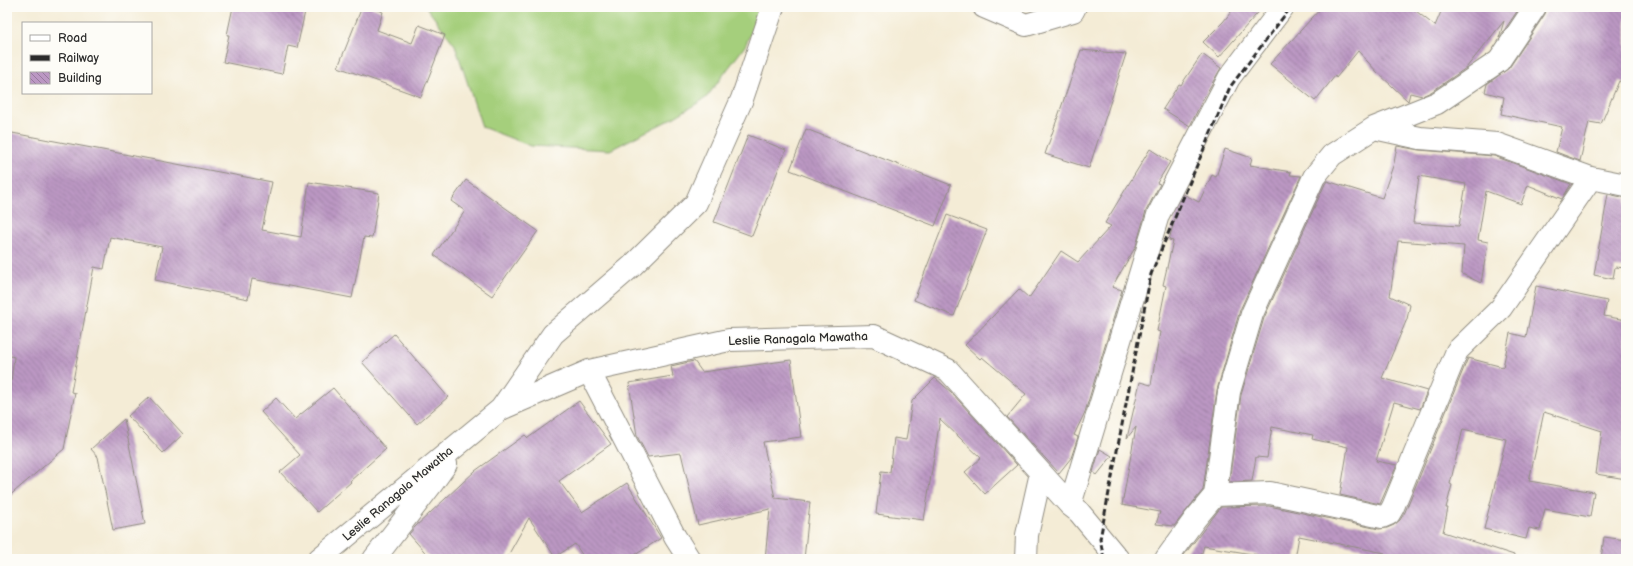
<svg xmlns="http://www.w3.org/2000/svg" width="1633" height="566" font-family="'Balsamiq Sans',sans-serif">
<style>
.pitch{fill:#a5cf7b;stroke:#687d53}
.building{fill:url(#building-back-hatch);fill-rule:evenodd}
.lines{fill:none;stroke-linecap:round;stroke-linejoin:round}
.minor-casing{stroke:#908c80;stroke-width:24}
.minor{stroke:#fff;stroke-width:22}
.rail{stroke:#2b2b2b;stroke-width:3;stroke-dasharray:6 3;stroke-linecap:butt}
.labels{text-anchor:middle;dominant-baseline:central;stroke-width:3;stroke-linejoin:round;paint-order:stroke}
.street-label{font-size:12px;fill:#2b2b2b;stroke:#fdfcf7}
</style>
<defs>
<pattern id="building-back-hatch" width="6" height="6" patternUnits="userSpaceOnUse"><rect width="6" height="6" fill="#bb97c3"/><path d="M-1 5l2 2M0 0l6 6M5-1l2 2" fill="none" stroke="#987b9f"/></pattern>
</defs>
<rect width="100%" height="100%" fill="#fdfcf7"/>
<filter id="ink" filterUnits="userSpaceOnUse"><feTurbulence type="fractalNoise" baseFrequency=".025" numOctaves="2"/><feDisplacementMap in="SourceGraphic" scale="8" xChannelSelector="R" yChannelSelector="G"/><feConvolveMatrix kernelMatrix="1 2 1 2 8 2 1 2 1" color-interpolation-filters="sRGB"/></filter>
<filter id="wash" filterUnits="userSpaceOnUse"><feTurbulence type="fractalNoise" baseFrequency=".012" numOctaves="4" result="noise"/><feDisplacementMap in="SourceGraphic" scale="16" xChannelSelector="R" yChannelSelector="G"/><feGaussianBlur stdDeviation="0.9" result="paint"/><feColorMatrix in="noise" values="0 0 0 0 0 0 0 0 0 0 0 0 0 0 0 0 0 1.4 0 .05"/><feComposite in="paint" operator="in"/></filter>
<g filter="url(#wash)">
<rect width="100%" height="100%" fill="#f4ecd6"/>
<path class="pitch" d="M426 7H763L745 46 706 98 673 118 610 150 531 146 482 127 455 45Z"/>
<g id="blocks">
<path class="building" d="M233 7H306L297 48 288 46 282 74 223 62 229 35H227Z
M362 7H371L383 12 377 30 412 43 419 25 445 35 421 97 338 67Z
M1235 7H1263L1219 57 1203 42 1223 22Z
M1322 7H1411L1435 26 1443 7H1520L1499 38 1504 21 1466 68 1431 92 1422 96 1410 93 1408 101 1377 72 1358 51 1336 78 1335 76 1315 101 1270 64Z
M1547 7H1626V83L1619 81 1601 124 1589 122 1580 161 1556 152 1562 127 1501 114 1504 97 1485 92 1487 84 1509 68 1545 14Z
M1081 50 1126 54 1089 168 1045 154Z
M1202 54 1221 68 1203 99 1190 126 1163 109 1179 84 1181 85Z
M806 129 951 185 935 226 790 170Z
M7 132 272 182 262 230 301 237 309 182 379 193 372 238 364 237 352 298 252 279 248 299 155 280 162 247 110 237 104 269 94 267 71 392 75 393 64 449 7 498V415L14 357 7 355Z
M748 135 786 150 752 236 714 222Z
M1397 146 1419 150 1494 156 1571 184 1562 199 1528 185 1521 204 1486 191 1478 240 1488 242 1481 283 1462 274 1464 246 1398 241 1390 296 1410 305 1407 319 1382 378 1427 391 1420 409 1394 402 1376 461 1397 465 1380 504 1340 495 1348 447 1312 439 1313 435 1272 427 1267 458 1256 457 1252 481 1229 482 1241 395 1264 318 1325 184 1327 181 1382 198 1394 163ZM1419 176 1466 184 1459 226 1413 223Z
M1150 149 1170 162 1157 183 1160 184 1146 211 1136 246 1112 287 1122 290 1085 412 1074 435 1078 437 1071 458 1059 473 1007 417 1026 394 982 357 980 359 965 345 1019 289 1029 298 1061 251 1078 262 1111 226 1105 223Z
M1225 149 1252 158 1250 165 1291 172 1290 175 1301 176 1240 310 1217 390 1203 490 1174 526 1156 524 1160 512 1122 505 1136 427 1127 438 1140 382 1151 385 1160 332 1157 331 1166 286 1163 285 1173 241 1169 240 1180 200 1183 194 1199 202 1212 175 1216 177Z
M466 180 538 231 492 296 434 255 465 211 451 201Z
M1608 194 1626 198V268L1615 267 1613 279 1594 275Z
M947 215 987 230 954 316 914 300Z
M1536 286 1607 301 1604 316 1626 320V479L1596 474 1602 431 1544 412 1529 481 1594 492 1590 517 1545 509 1540 530 1529 528 1526 539 1484 529 1506 439 1463 429 1450 484 1452 485 1446 508H1448L1443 532 1514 555 1513 559H1384L1385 553 1299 536 1295 559H1258V555L1204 546 1200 559H1181L1221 507 1269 506 1379 529 1387 528 1394 525 1400 520 1405 512 1468 358 1503 367 1510 333 1526 337Z
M394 334 448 397 417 424 362 362Z
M791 360 801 437 763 442 775 498 810 502 804 559H765L770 509 698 525 681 453 648 457 637 436 629 383 673 376 671 366 694 361 702 372Z
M935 378 951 392 1017 465 985 494 965 472 981 458 940 419 924 520 876 514 881 471 890 472 894 438 906 440 912 401Z
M333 388 386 449 350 481 351 482 317 512 280 472 300 455 261 412 276 398 295 419Z
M149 397 183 434 163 453 128 416Z
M579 401 611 444 559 481 582 512 627 483 661 538 629 559H585L575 544 555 557 529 518 506 559H431L409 534 415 527 475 471 525 435 528 438Z
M124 419 145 524 113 530 98 457 91 449Z
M1100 449 1112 456 1097 475 1093 472Z
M1604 537 1626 540V559H1601Z"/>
</g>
</g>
<g filter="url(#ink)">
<use href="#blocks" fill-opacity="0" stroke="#908c80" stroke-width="1"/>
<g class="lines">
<defs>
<path id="minor" d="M984 7 1026 25 1073 11 1075 7
M1374 128 1420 138 1497 144 1591 178
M589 371 675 537 689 559
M501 409 553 334 632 266 696 203 742 99 773 7
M1215 495 1270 493 1382 517 1389 514 1393 507 1457 351 1501 308 1591 178 1626 185
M1070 505 1158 215 1229 78 1283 7
M319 559 501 409 589 371 729 340 874 336 948 370 1070 505 1079 512 1118 559
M374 559 431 485 446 464
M1026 559 1027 535 1041 473
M1166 559 1195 519 1215 495 1229 392 1252 314 1314 177 1332 155 1374 128 1437 103 1499 61 1535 7"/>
</defs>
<use href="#minor" class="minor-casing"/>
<use href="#minor" class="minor"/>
<path class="rail" d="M1104 559 1100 539 1151 274 1230 87 1291 7"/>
</g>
</g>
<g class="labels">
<g class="street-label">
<text transform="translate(798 339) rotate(-2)">Leslie Ranagala Mawatha</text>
<text transform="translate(398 494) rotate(-40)">Leslie Ranagala Mawatha</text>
</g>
</g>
<rect width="1633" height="566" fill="none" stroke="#fdfcf7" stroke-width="24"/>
<rect x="22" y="22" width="130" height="72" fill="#fdfcf7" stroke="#a9a8a5"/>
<rect x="30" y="35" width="20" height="6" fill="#ffffff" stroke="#a9a8a5"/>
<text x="58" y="42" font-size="12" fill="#2b2b2b">Road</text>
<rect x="30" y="55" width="20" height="6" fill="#2b2b2b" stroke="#a9a8a5"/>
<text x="58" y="62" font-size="12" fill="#2b2b2b">Railway</text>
<rect x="30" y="72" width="20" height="12" fill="url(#building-back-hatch)" stroke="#a9a8a5"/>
<text x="58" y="82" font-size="12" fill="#2b2b2b">Building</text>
</svg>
